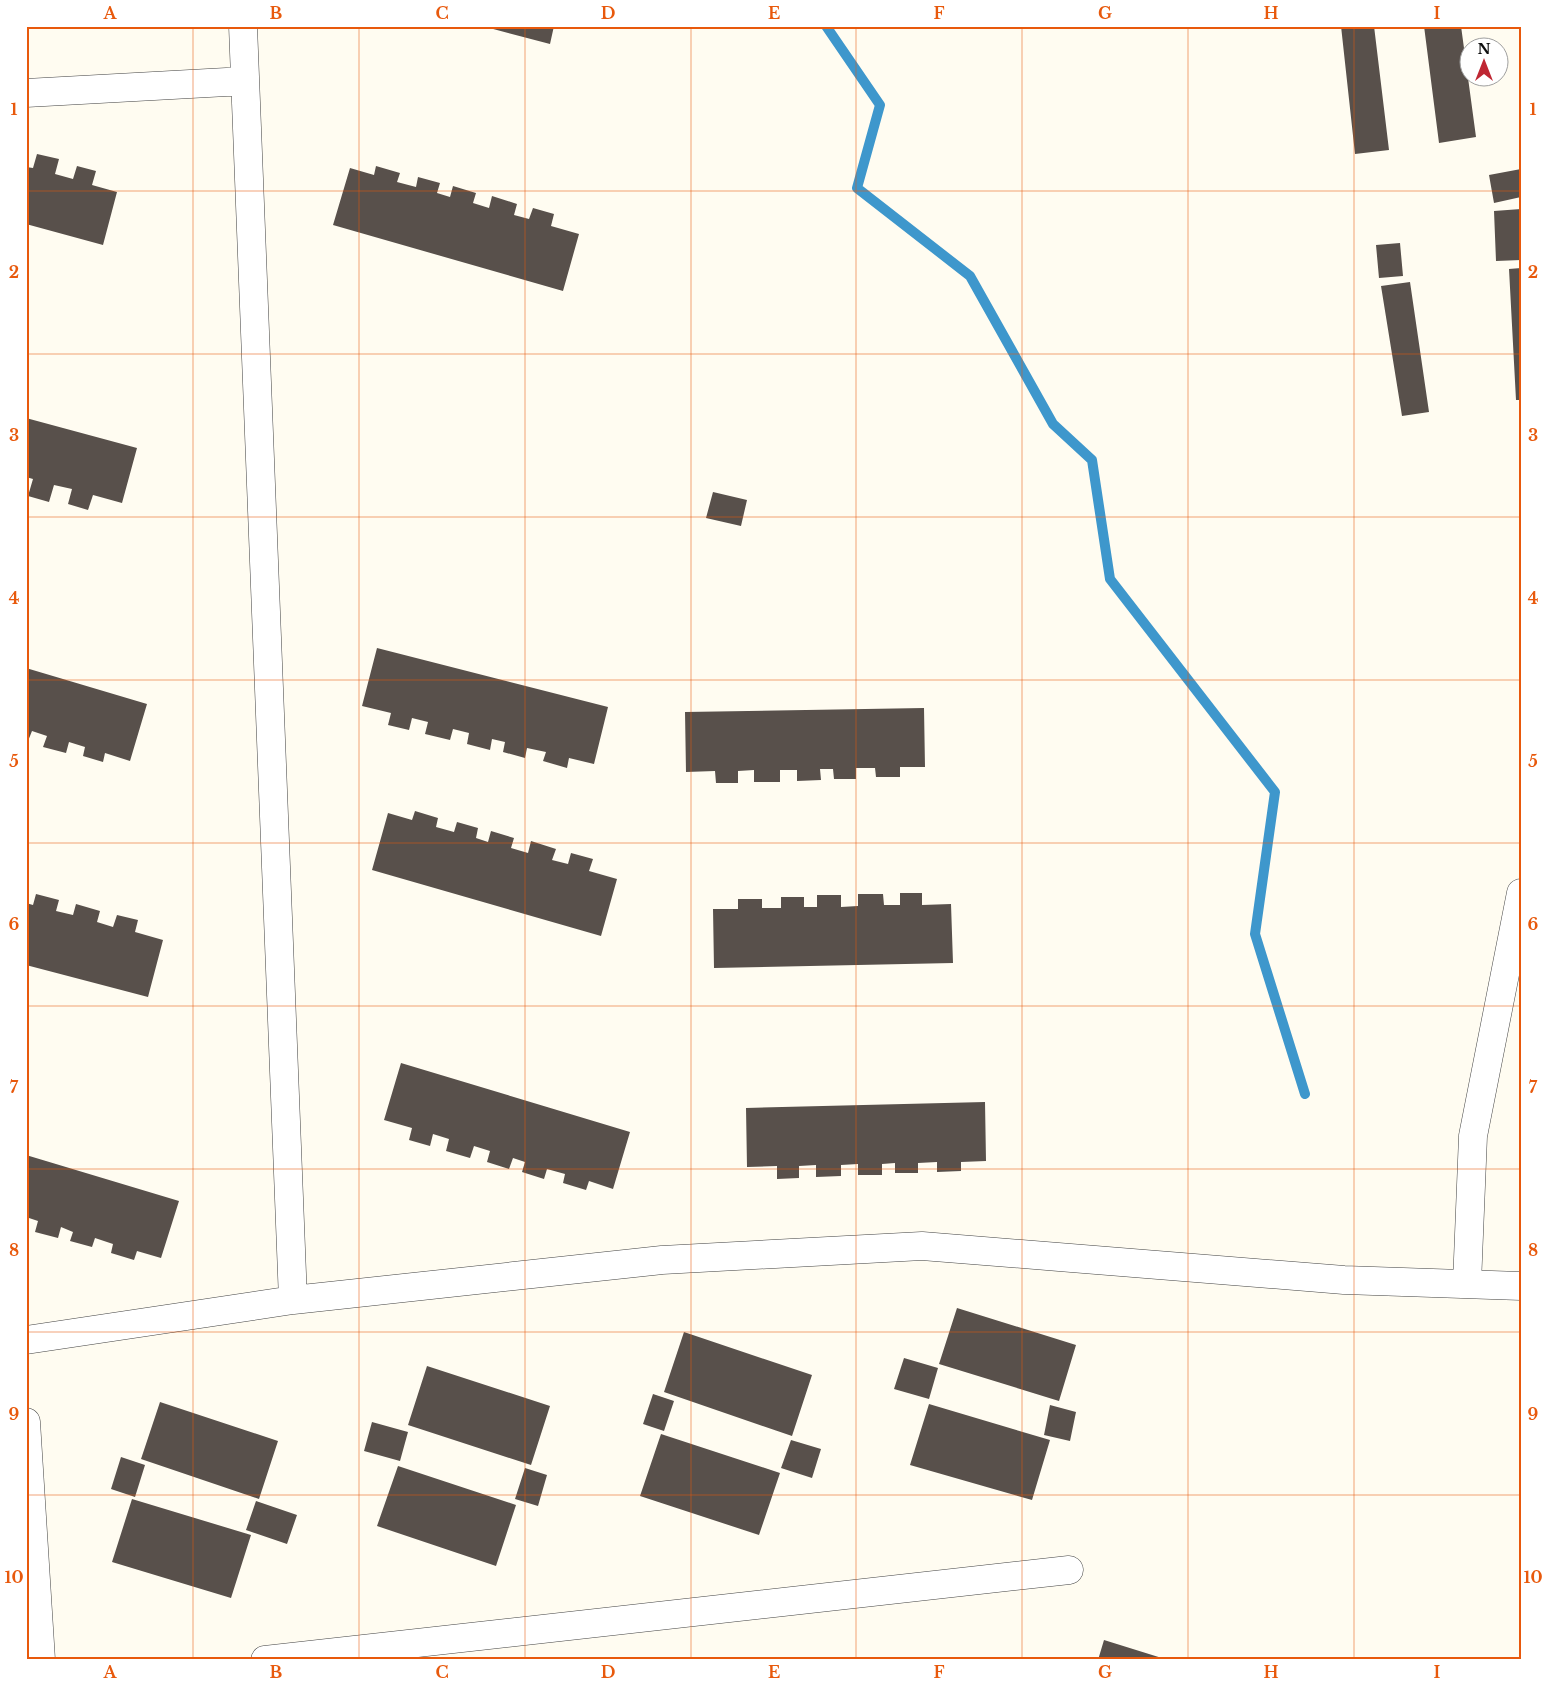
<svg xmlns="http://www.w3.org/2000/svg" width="1547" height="1686" font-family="'Libre Baskerville',serif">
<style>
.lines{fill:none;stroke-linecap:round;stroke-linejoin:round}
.stream{stroke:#3e97cc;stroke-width:10}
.building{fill:#58504b}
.minor-casing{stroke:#424242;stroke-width:29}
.minor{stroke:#fff;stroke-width:28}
.grid{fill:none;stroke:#e8590c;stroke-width:1;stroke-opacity:0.55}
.neatline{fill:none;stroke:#e8590c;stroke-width:2}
.grid-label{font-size:16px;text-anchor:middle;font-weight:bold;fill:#e8590c}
</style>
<rect width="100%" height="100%" fill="#fffcf1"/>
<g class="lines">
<path class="stream" d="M826 26 880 105 857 188 970 276 1053 424 1092 460 1110 579 1275 792 1255 934 1305 1094"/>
</g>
<path class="building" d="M482 26H554L550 44Z
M1341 26H1374L1389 150 1355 154Z
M1424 26H1461L1476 137 1439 143Z
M37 154 59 159 55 174 73 179 77 166 96 171 92 185 117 192 103 245 26 224V167L33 168Z
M376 166 400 173 397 182 416 187 418 177 440 183 437 193 450 197 453 186 476 193 473 203 489 208 492 196 517 204 514 215 529 219 533 208 554 214 551 226 579 234 563 291 333 225 350 168 374 175Z
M1521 169V197L1494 203 1489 175Z
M1521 209V260L1496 261 1494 211Z
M1400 243 1403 276 1379 278 1376 245Z
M1521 268V400H1516L1509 269Z
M1410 282 1429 412 1402 416 1381 286Z
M26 418 137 448 122 503 93 495 88 510 68 504 72 489 54 485 49 502 28 496 33 479 26 477Z
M713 492 747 500 741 526 706 518Z
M377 648 608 707 594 764 569 758 567 768 543 761 546 752 527 748 525 758 503 752 505 742 492 739 490 750 467 744 469 733 453 729 450 740 425 734 428 722 412 718 409 730 388 725 391 713 362 706Z
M26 668 147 704 130 761 105 753 103 762 83 756 85 747 69 742 66 753 43 747 47 736 32 731 26 746Z
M924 708 925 767H900V777H876L875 768H856V779H834L833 769H820L821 780 797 781V770H780V782H754V770L738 771V783H716L715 771 686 772 685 712Z
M415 811 438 818 436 827 454 832 457 822 478 828 476 838 488 842 491 831 514 838 511 848 528 853 531 841 556 849 552 860 568 864 571 853 593 859 589 871 617 879 601 936 372 870 388 813 412 820Z
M900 893H922V905L951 904 953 963 714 968 713 909H738V899H762V908H781V897H804V907H817V895H841V907L858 906V894H883L884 905H900Z
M36 894 59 900 56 911 73 915 76 904 100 911 97 922 113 927 117 915 138 920 135 932 163 940 148 997 26 965V903L33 905Z
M401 1063 630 1132 613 1189 589 1181 586 1190 563 1183 565 1174 547 1169 544 1179 522 1172 525 1162 513 1158 509 1169 487 1162 490 1151 474 1146 470 1158 446 1151 449 1139 433 1134 430 1146 409 1140 412 1128 384 1120Z
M985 1102 986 1161 961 1162V1171L937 1172V1162L918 1163V1173H895V1163L882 1164V1175H858V1164L841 1165V1176L816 1177V1165L799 1166V1178L777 1179V1166L747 1167 746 1108Z
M26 1155 179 1201 161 1258 137 1251 134 1260 111 1253 113 1244 95 1238 92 1247 70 1241 73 1232 61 1227 58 1238 35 1232 38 1221 26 1217Z
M957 1308 1076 1345 1059 1401 939 1364Z
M684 1332 812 1375 792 1436 664 1392Z
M904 1358 938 1368 929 1399 894 1389Z
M427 1366 550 1406 531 1465 408 1425Z
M653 1394 674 1401 664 1431 643 1424Z
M160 1402 278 1441 259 1499 141 1459Z
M929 1404 1050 1440 1032 1500 910 1465Z
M1050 1405 1076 1412 1070 1441 1044 1435Z
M372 1422 408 1432 400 1461 364 1451Z
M661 1434 780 1473 759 1535 640 1496Z
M791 1440 821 1449 812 1478 781 1468Z
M121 1457 145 1465 135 1497 111 1489Z
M398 1466 516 1505 496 1566 377 1526Z
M525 1468 547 1475 538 1506 515 1499Z
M132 1499 251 1535 231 1598 112 1562Z
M256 1501 297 1515 287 1544 246 1530Z
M1104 1640 1165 1659V1660H1098Z"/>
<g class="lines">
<defs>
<path id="minor" d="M243 26 293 1300
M26 93 245 81
M1467 1284 1473 1136 1521 893
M26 1340 293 1300 662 1260 922 1246 1344 1280 1521 1286
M26 1422 41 1660
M265 1660 1069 1570"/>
</defs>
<use href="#minor" class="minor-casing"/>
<use href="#minor" class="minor"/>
</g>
<path class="grid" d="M193 26V1660M359 26V1660M525 26V1660M691 26V1660M856 26V1660M1022 26V1660M1188 26V1660M1354 26V1660M26 191H1521M26 354H1521M26 517H1521M26 680H1521M26 843H1521M26 1006H1521M26 1169H1521M26 1332H1521M26 1495H1521"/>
<rect width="1547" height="1686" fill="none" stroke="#ffffff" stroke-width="55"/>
<g transform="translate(1484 62)"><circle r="24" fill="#ffffff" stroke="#9f9f9f"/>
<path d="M0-4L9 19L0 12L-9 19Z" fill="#bf2733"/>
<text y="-8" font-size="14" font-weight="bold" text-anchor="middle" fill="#0f0f0f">N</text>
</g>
<rect x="28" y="28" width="1492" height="1630" class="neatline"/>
<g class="grid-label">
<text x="110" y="19">A</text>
<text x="276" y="19">B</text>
<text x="442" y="19">C</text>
<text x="608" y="19">D</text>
<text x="774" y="19">E</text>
<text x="939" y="19">F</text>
<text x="1105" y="19">G</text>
<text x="1271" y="19">H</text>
<text x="1437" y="19">I</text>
<text x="14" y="115">1</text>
<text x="1533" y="115">1</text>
<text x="14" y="278">2</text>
<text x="1533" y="278">2</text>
<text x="14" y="441">3</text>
<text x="1533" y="441">3</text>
<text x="14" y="604">4</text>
<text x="1533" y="604">4</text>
<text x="14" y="767">5</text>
<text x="1533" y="767">5</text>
<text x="14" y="930">6</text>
<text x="1533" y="930">6</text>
<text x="14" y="1093">7</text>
<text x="1533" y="1093">7</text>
<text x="14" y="1256">8</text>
<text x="1533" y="1256">8</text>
<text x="14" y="1420">9</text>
<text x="1533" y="1420">9</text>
<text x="14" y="1583">10</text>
<text x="1533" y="1583">10</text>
<text x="110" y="1678">A</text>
<text x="276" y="1678">B</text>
<text x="442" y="1678">C</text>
<text x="608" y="1678">D</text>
<text x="774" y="1678">E</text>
<text x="939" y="1678">F</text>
<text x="1105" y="1678">G</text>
<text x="1271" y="1678">H</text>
<text x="1437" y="1678">I</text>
</g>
</svg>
